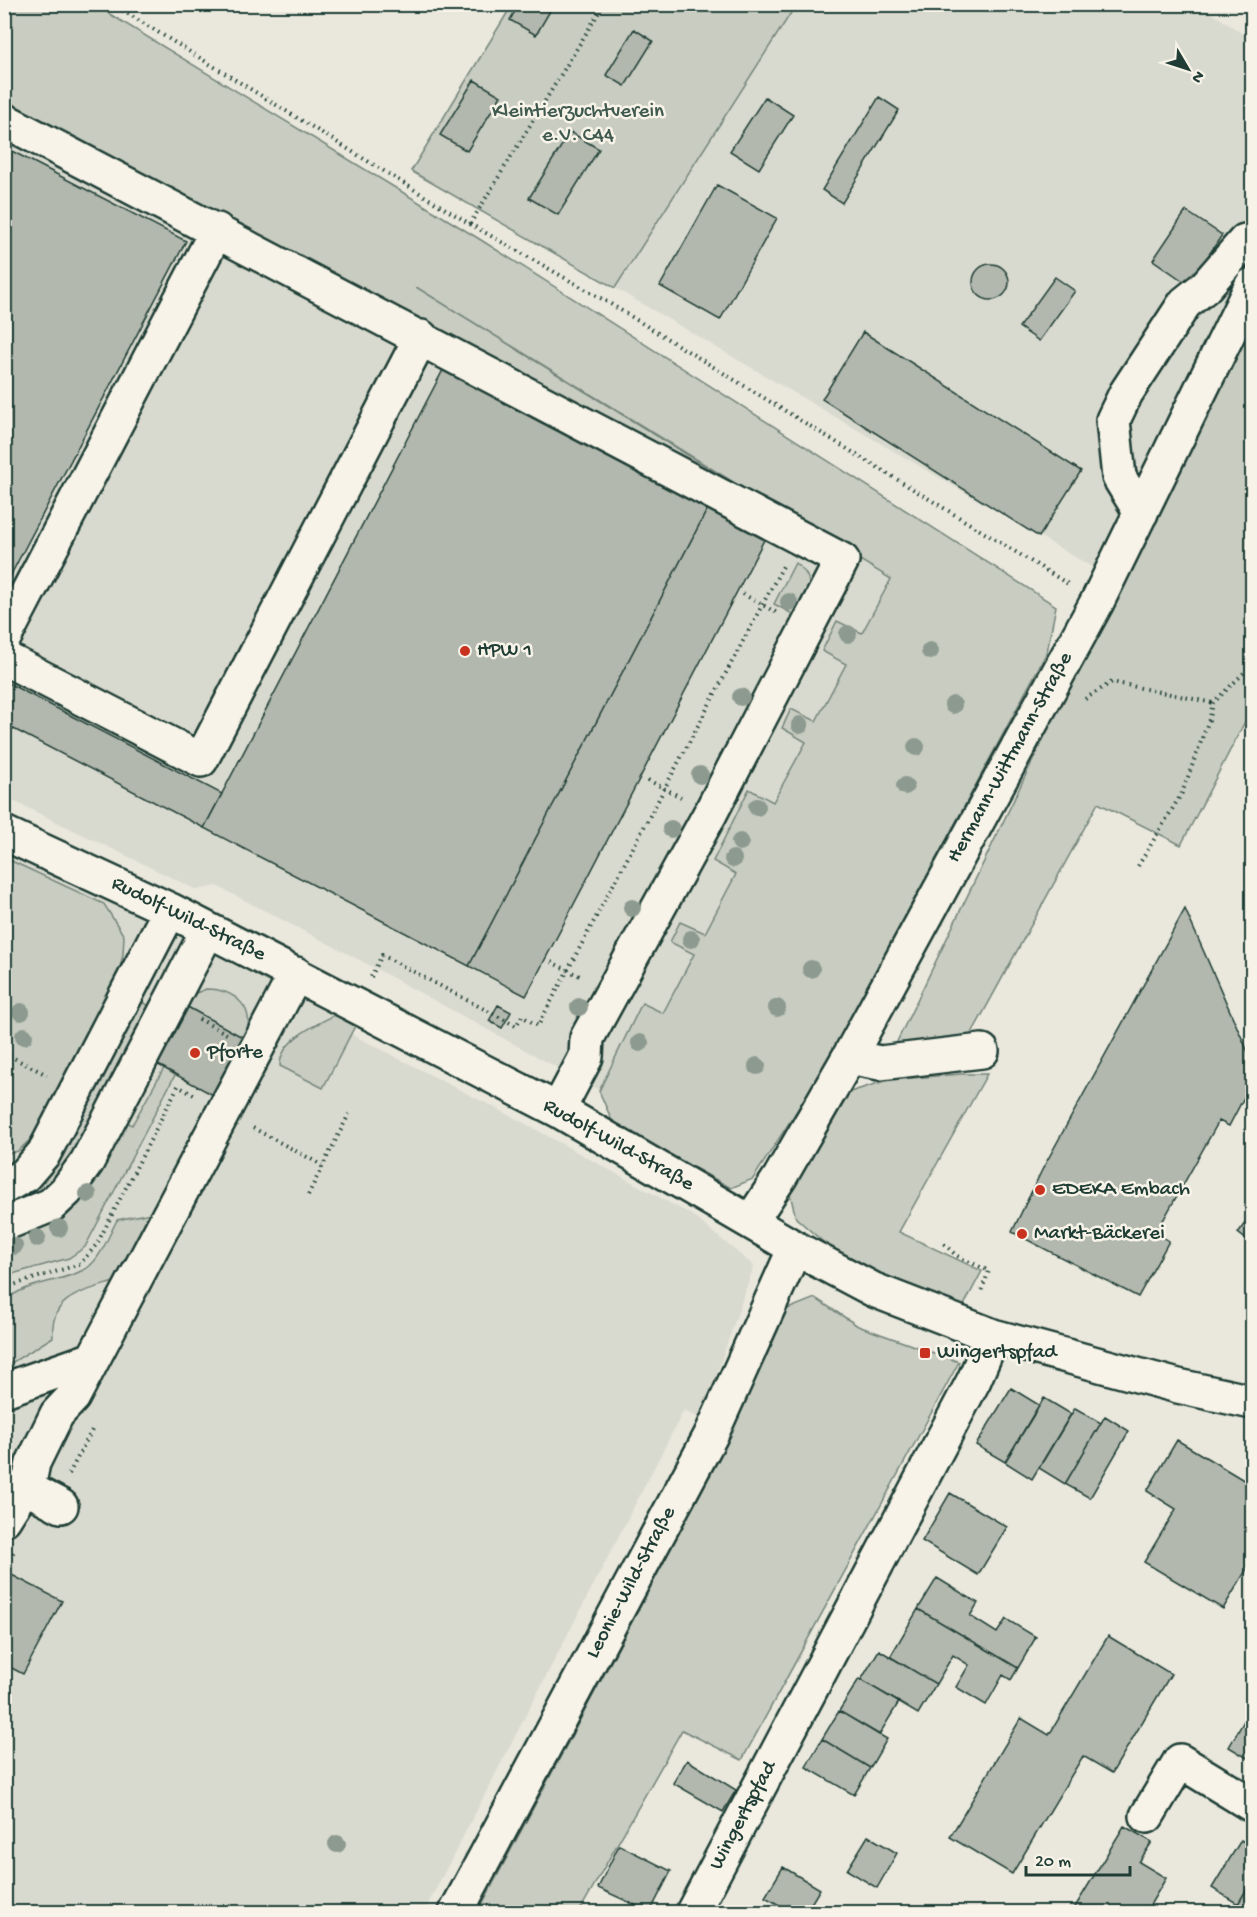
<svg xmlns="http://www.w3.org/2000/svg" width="1257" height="1917" font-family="'Gochi Hand',sans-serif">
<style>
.built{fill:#d9dacf}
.green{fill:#c8ccc1;stroke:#74847a;stroke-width:1.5}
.building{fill:#b2b8ae;stroke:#1f3d34;stroke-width:1.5}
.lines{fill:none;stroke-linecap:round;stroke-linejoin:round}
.minor-casing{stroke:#1f3d34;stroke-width:38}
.path{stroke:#1f3d34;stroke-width:4;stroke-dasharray:1.5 4.5;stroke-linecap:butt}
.minor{stroke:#f7f3e8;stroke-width:33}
.tree{fill:#8d9a8f}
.poi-dot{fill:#c8321e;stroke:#f7f3e8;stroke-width:2}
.labels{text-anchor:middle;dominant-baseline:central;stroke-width:5;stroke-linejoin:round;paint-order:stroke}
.park-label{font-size:21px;fill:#415a50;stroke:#f7f3e8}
.poi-label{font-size:21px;fill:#1f3d34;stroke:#f7f3e8;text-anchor:start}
.street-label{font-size:21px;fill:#1f3d34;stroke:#f7f3e8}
</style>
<rect width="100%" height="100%" fill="#eae8dd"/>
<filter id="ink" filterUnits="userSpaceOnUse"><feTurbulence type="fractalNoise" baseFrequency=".0167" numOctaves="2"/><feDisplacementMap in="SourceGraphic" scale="12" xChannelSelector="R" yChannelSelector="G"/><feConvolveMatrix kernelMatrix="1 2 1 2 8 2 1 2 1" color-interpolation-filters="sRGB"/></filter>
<g filter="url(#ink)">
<path class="built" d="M796 5H1200L1252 40V263L1104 574 615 288Z
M4 36 1011 653 736 1165 369 965 217 886 197 890 5 797Z
M4 834 365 1010 351 1034 513 1117 692 1215 754 1266 701 1419 684 1410 424 1912H5Z"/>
<path class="green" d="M5 5H95L481 240 1056 606 1047 652 823 1070 753 1179 731 1188 613 1123 599 1091 642 1003 663 1013 694 954 670 942 680 922 705 933 736 874 713 861 749 789 773 802 806 742 782 728 791 709 816 721 846 664 822 651 837 621 862 633 891 579 416 287 728 480 5 105Z
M512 5H796L615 288 411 171Z
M1252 306V708L1181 845 1098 803 971 1035 893 1050Z
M795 563C819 579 807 596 796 616L774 604Z
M5 858 104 904 124 936 123 955 117 980 38 1132 18 1151 5 1155Z
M206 989C235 989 258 1009 244 1038L182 1004 191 995Z
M139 1000 151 1007 72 1160 52 1189 5 1215V1200C25 1190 42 1183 55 1164Z
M335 1015 355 1026 323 1088 280 1066C280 1040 315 1025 335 1015Z
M164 1068 175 1075 85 1247 69 1258 5 1276V1237L59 1219 80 1199 122 1119 132 1125Z
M961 1074H987L899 1232 982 1271 963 1307 879 1274 829 1247 796 1218 790 1194 850 1092 888 1080Z
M155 1212 120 1280C88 1291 49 1294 53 1337L5 1367V1301C24 1282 65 1282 87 1268 101 1258 109 1235 117 1220Z
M815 1298 858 1326 959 1362 742 1760 682 1730 579 1912H478L727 1443 785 1310Z"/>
<path class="building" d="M519 4H554L536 35 510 20Z
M634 29 653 41 625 86 606 75Z
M474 80 501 96 467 151 440 135Z
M765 97 793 115 759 169 730 151Z
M879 97 899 110 842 203 822 190Z
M570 132 599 149 558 215 529 198Z
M4 147 186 241 4 588Z
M717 185 777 218 720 320 660 286Z
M1186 211 1222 235 1189 285 1153 260Z
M973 282a18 18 0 1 1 36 0a18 18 0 1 1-36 0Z
M1055 277 1075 291 1039 341 1019 327Z
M863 332 1081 471 1039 537 822 399Z
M443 370 708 508 469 966 204 828Z
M708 508 765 538 526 996 469 966Z
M4 681 222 794 204 828 4 724Z
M1185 909 1252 1061V1082L1229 1126 1219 1121 1156 1233 1169 1241 1138 1297 1012 1232 1042 1170Z
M182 1004 244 1038 213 1095 151 1061Z
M498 1005 511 1012 502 1028 489 1021Z
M1252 1213V1244L1238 1233Z
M1011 1388 1039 1405 1005 1462 976 1445Z
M1044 1398 1071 1414 1032 1479 1005 1462Z
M1075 1408 1101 1423 1065 1484 1039 1468Z
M1105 1416 1129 1431 1090 1498 1065 1484Z
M1177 1440 1252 1485V1563L1251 1562 1223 1609 1144 1562 1176 1509 1147 1491Z
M950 1493 1007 1527 978 1575 922 1541Z
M6 1572 62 1601 23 1674 4 1664V1575Z
M937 1578 978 1603 970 1616 997 1633 1006 1619 1036 1637 1018 1668 918 1609Z
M918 1609 1018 1668 1011 1680 1003 1675 986 1705 956 1687 969 1665 953 1655 936 1684 890 1657Z
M1108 1636 1171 1674 1112 1773 1083 1756 1012 1874 950 1837 1021 1718 1049 1735Z
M879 1650 936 1684 918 1714 861 1680Z
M859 1679 899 1702 879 1735 839 1711Z
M1252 1707V1761L1229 1747Z
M839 1711 887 1739 870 1768 822 1739Z
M822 1739 870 1768 854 1795 806 1767Z
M687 1760 736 1790 723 1812 673 1783Z
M1124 1826 1152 1842 1139 1862 1166 1878 1146 1912H1072Z
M868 1836 897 1853 877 1888 847 1870Z
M1241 1840 1252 1847V1880L1238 1904 1212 1888Z
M619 1845 671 1871 650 1912 598 1888Z
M783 1867 820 1889 806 1912H792L765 1897Z
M1252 1880V1912L1238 1904Z"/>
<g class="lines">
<defs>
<path id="minor" d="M4 120 842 560 711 812 587 1038 586 1057 558 1110
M1141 513 1119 477 1113 420 1126 393 1185 303 1205 287 1245 241 1252 240
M4 638 217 230
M4 658 201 760 421 337
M4 833 170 910 558 1110 795 1248 874 1290 993 1336 1178 1386 1252 1402
M849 1057 880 1063 982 1051
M4 1187 25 1175 44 1153 170 910
M751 1221 780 1177 849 1057 1097 602 1252 285
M4 1224 51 1205 66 1191 87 1162 208 930
M4 1390 93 1359
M25 1487 61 1506
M4 1519 30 1478 33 1463 57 1414 73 1397 296 974
M1147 1816 1180 1761 1252 1805
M456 1912 711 1435 795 1248
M693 1912 974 1380 993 1336"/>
</defs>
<use href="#minor" class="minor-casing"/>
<path class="path" d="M112 4 470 224 604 300 1068 584
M470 224 604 4
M743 594 777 613
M1085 699 1112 682 1213 703
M648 780 681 797
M1138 866 1182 793 1210 717 1213 703 1252 665
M551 962 582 977
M371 977 382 955 516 1026 522 1016 538 1026 783 566
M199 1019 227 1034
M4 1053 47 1075
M253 1128 322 1165
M308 1195 349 1114
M944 1244 957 1256 989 1271 980 1294
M4 1288 80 1264 97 1244 178 1086 194 1095
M69 1474 92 1430
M4 1569 14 1551"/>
<use href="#minor" class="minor"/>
</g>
<g class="tree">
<circle cx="789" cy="602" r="9"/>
<circle cx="848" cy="634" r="9"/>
<circle cx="930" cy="651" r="9"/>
<circle cx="741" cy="697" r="9"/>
<circle cx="953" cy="705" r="9"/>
<circle cx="800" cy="725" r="9"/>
<circle cx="916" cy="747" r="9"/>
<circle cx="700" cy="775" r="9"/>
<circle cx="905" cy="786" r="9"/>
<circle cx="757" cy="807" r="9"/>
<circle cx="671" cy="829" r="9"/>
<circle cx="740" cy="842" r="9"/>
<circle cx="733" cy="859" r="9"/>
<circle cx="632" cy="908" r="9"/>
<circle cx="691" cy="939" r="9"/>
<circle cx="811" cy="969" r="9"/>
<circle cx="579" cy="1007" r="9"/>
<circle cx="777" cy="1008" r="9"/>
<circle cx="21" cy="1012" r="9"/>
<circle cx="24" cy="1036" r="9"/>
<circle cx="640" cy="1043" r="9"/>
<circle cx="757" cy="1066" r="9"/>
<circle cx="88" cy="1194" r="9"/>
<circle cx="59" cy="1228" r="9"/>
<circle cx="37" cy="1238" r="9"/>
<circle cx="14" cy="1246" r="9"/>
<circle cx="337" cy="1844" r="9"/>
</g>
</g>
<g class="poi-dot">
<circle cx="465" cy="651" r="6"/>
<circle cx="195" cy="1053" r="6"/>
<circle cx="1040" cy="1190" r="6"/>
<circle cx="1022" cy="1234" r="6"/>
<rect x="919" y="1347" width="12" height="12" rx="3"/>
</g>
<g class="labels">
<g class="park-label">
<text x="578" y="112">Kleintierzuchtverein<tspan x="578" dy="24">e.V. C44</tspan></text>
</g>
<g class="poi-label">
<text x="477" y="651">HPW 1</text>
<text x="207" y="1053">Pforte</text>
<text x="1052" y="1190">EDEKA Embach</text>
<text x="1034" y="1234">Markt-Bäckerei</text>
<text x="937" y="1353">Wingertspfad</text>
</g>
<g class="street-label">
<text transform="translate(1011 758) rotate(-61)">Hermann-Wittmann-Straße</text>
<text transform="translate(188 920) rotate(26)">Rudolf-Wild-Straße</text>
<text transform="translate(618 1146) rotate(29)">Rudolf-Wild-Straße</text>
<text transform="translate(632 1583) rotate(-62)">Leonie-Wild-Straße</text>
<text transform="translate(744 1816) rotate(-62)">Wingertspfad</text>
</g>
</g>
<rect width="1257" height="1917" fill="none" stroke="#f7f3e8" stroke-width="24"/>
<rect x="12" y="12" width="1233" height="1893" fill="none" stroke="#1f3d34" stroke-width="2" filter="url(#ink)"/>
<g transform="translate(1188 69) rotate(129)" stroke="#f7f3e8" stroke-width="4.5" paint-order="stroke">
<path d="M0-4.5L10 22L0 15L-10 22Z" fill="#1f3d34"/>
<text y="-9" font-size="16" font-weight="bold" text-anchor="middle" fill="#1f3d34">N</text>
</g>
<path d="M1026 1866v9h104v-9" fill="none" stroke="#1f3d34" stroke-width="3"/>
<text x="1035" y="1866" font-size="18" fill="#1f3d34" stroke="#f7f3e8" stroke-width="4.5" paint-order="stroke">20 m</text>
</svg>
